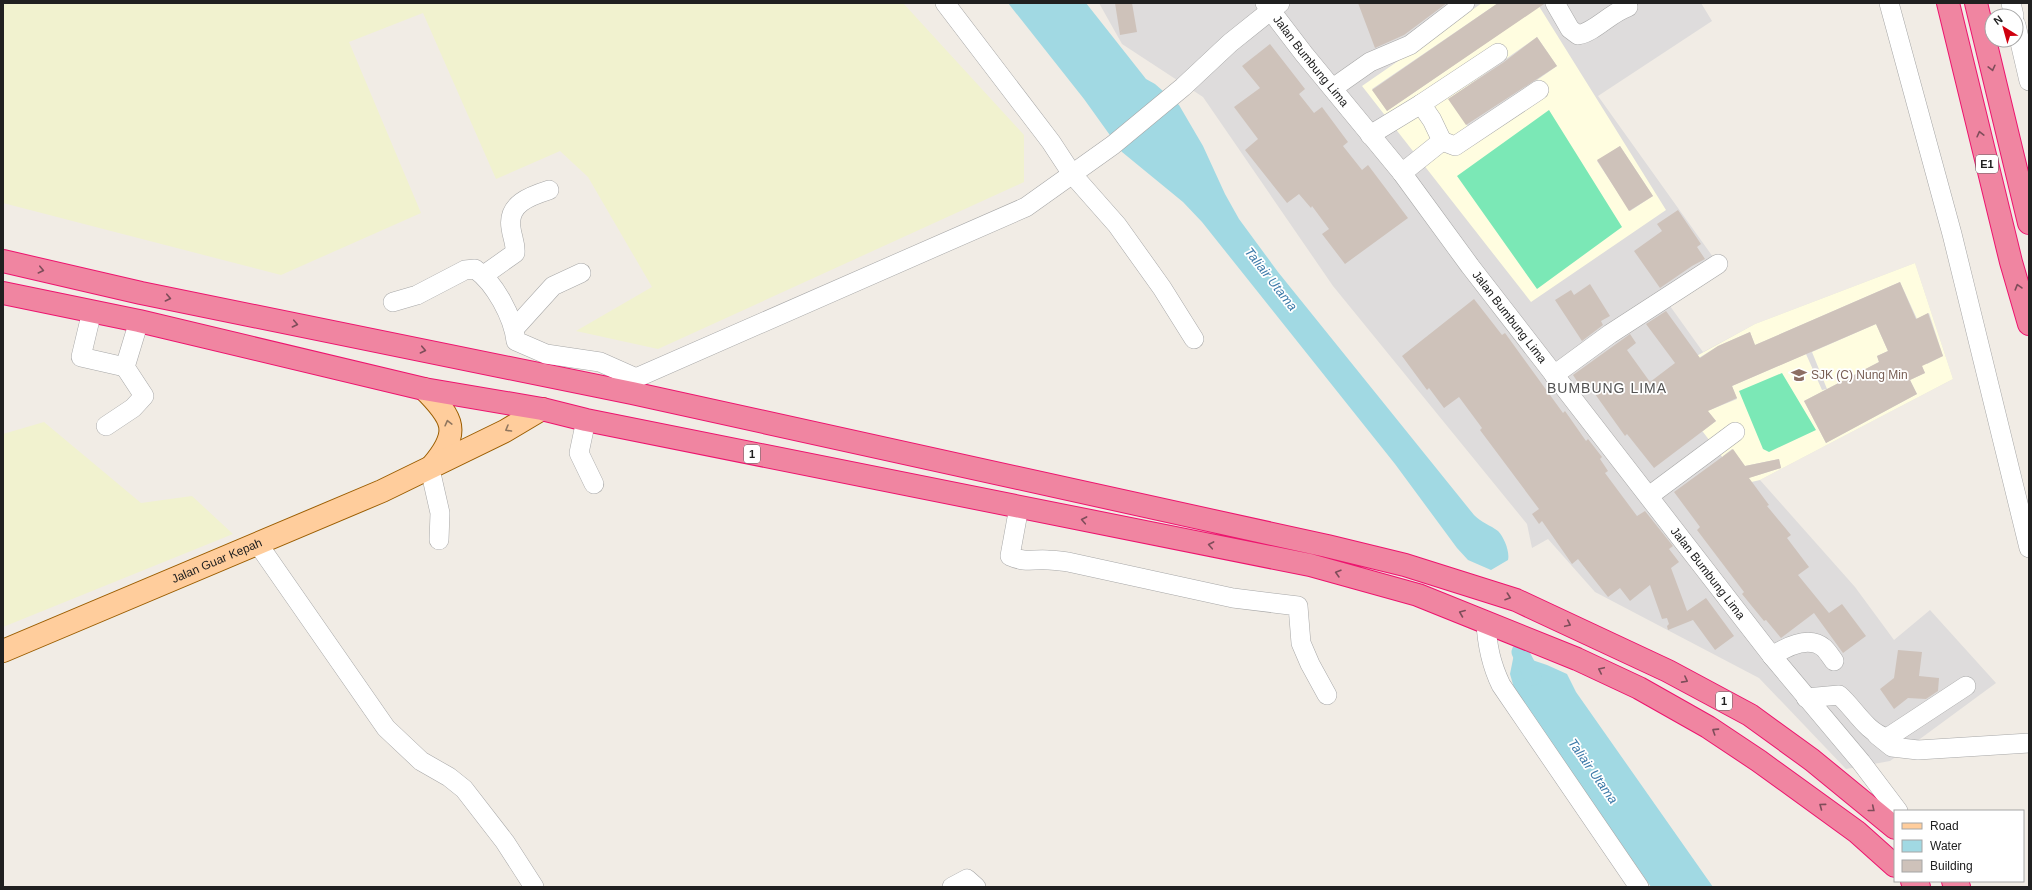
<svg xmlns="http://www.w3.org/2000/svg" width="2032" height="890" font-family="Helvetica,sans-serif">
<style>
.residential{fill:#dedcdc}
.education{fill:#fffde0;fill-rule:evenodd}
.farmland{fill:#f1f2cf}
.pitch{fill:#7be8b6}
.water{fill:#a1d9e3}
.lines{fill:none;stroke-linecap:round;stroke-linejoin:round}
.canal{stroke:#a1d9e3;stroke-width:17}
.building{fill:#cec2ba}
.minor-casing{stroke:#a7a7a7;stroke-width:20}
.major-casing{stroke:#9b5d00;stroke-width:24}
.highway-casing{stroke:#ed146e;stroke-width:24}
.minor{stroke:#fff;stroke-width:19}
.major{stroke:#ffcd9c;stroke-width:22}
.highway{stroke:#f085a1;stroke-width:22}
.oneway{stroke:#7e4d5a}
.oneway2{stroke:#90765e}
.labels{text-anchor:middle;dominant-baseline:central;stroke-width:3.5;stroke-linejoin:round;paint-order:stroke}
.shield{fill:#fff;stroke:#636363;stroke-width:1}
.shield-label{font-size:11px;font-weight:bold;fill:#202020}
.street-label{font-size:12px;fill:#202020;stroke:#fff}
.education-label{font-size:12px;fill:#785e54;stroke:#fff;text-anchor:start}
.water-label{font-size:13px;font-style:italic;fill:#3c7aa9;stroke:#fff}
.quarter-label{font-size:14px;letter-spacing:1px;fill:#535353;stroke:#fff}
</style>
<rect width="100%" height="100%" fill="#f1ece5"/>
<path class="residential" d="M1099 3H1701L1712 21 1598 96 1723 271 1670 306 1703 352 1755 324 1915 263 1953 379 1760 480 1855 587 1894 640 1930 610 1996 683 1890 761 1846 769 1759 678 1595 592 1548 539 1532 548 1527 524 1333 286 1203 97 1122 44Z"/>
<path class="education" d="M1482 3H1498L1372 89 1387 111 1534 10 1530 3H1537L1666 210 1531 302 1362 86ZM1537 37 1557 66 1469 128 1449 99ZM1620 146 1653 196 1630 211 1597 161Z
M1915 263 1953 379 1760 480 1743 484 1660 376 1755 324ZM1900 282 1917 319 1929 313 1943 356 1927 364 1920 347 1915 350 1925 373 1910 380 1917 394 1826 443 1804 401 1879 362 1877 356 1888 351 1876 324 1812 352 1827 389 1822 390 1806 354 1732 386 1737 399 1710 410 1694 361 1718 346 1750 332 1755 345ZM1683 404 1706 409 1716 421 1703 431ZM1732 449 1745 466 1779 459 1781 468 1742 480 1723 456Z"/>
<path class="farmland" d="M3 3H903L1024 135V182L658 349 576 331 652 287 588 177 560 151 496 179 423 13 349 42 421 213 281 275 3 203Z
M44 422 141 503 192 496 233 534 3 627V434Z"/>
<path class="pitch" d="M1549 110 1622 227 1537 289 1457 176Z
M1782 373 1816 430 1769 452 1763 449 1739 391Z"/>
<path class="water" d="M1008 3H1086L1146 79 1155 84 1179 105 1203 146 1225 194 1239 219 1278 272 1474 515C1482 523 1490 525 1498 531 1504 537 1510 552 1508 560L1491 570 1468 560 1457 548 1395 464 1202 222 1183 202 1122 152 1084 99Z
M1514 654 1547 665 1567 674 1576 692 1713 887H1651L1514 688 1510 674Z"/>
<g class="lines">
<path class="canal" d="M1520 652 1533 677"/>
</g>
<path class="building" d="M1115 3H1132L1137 32 1120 35Z
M1358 3H1447L1404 35 1375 48Z
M1498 3 1544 4 1387 111 1372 90Z
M1537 37 1557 66 1466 125 1448 99 1504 62Z
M1270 44 1305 89 1299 94 1314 113 1322 107 1348 142 1343 146 1362 170 1368 165 1408 218 1345 264 1322 234 1329 229 1312 206 1311 208 1299 194 1287 203 1245 150 1258 139 1234 107 1260 88 1242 66Z
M1620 146 1653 196 1629 211 1597 160Z
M1678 210 1701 244 1697 247 1705 259 1692 266 1660 288 1634 251 1662 231 1657 224Z
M1900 282 1916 319 1928 313 1943 356 1922 366 1925 373 1910 380 1917 394 1826 443 1804 401 1879 362 1877 356 1888 351 1876 324 1732 386 1737 398 1708 411 1716 421 1654 468 1627 434 1625 436 1585 380 1579 384 1573 375 1630 334 1636 343 1627 350 1650 382 1675 363 1646 324 1666 311 1700 358 1718 346 1750 332 1755 345Z
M1590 284 1610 316 1601 321 1603 325 1582 341 1555 300 1571 290 1574 295Z
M1474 299 1502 335 1505 333 1563 413 1565 411 1586 441 1588 439 1602 457 1600 459 1608 471 1605 473 1637 516 1645 511 1673 546 1669 549 1679 562 1671 568 1687 611 1706 598 1734 636 1715 650 1693 620 1668 630 1667 626 1669 624 1667 618 1662 619 1650 585 1630 601 1620 588 1608 597 1578 559 1572 564 1542 521 1539 524 1532 514 1539 509 1480 430 1482 428 1459 397 1444 408 1429 388 1427 390 1402 356Z
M1733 449 1745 466 1779 459 1781 468 1749 478 1769 505 1767 506 1791 535 1787 538 1809 567 1798 575 1829 613 1842 604 1866 636 1843 653 1814 613 1781 638 1766 620 1764 621 1742 594 1744 592 1697 530 1700 527 1674 492Z
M1898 650 1922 652 1919 676 1939 678 1938 691 1926 699 1908 698 1894 709 1880 689 1894 678Z"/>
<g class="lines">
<defs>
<g id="minor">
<path d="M945 3 1051 142 1072 174 1117 225 1162 288 1194 339"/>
<path id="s1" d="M1265 3 1304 54 1402 173 1470 266 1772 656 1861 762 1898 811"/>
<path d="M1555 3 1570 29 1578 35C1595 32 1610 13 1628 7"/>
<path d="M1889 3 1952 234 2029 548"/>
<path d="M2011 3 2014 16"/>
<path d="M2016 25 2029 81"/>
<path d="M1333 88 1370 62 1410 45 1465 3"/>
<path d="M1421 104 1498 53"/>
<path d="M1370 135 1421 104 1432 120 1442 141 1402 173"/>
<path d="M1442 141 1455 146 1539 90"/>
<path d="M484 275 515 253C516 244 512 237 511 228 507 204 530 196 549 190"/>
<path d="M393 302 417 295 465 270 475 269C495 283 513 317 516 341L546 354 600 362 636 378"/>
<path d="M92 311 81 357 125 367"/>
<path d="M515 328 553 286 581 273"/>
<path d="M1554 375 1610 334 1718 264"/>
<path d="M632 393 636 378 1026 207 1113 145 1183 87 1230 43 1280 3"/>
<path d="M586 420 579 453 594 484"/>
<path d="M106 426 133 408 144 396 125 367 139 321"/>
<path d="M430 469 440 513 439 540"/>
<path d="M1649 496 1735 432"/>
<path d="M1019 507 1010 556C1026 563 1032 559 1048 560 1055 560 1061 561 1068 562L1233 598 1298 606 1301 643 1310 664 1327 695"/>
<path d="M258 544 386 728 421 761 449 777 464 789 505 842 534 887"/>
<path d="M1486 622C1487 646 1491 664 1501 685L1639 887"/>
<path d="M1772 656C1786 647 1809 635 1824 648 1828 652 1831 657 1834 661"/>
<path d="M1806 698 1839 695C1855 709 1866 732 1887 738L1966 686"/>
<path d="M1877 735 1892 747 1918 750 2029 743"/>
<path d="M952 887 967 879 976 887"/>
</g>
<g id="major">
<path d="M424 389C454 419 461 432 432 466"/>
<path id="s2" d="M3 651 382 491 505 431 542 409"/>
</g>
<path id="highway" d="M1948 3 2011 262 2029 324
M1976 3 2029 223
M3 261 141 293 632 393 1327 546 1405 565 1516 600 1668 671 1750 715 1812 760 1895 828
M3 293 139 321 424 389 542 409 586 420 1310 565 1418 595 1577 659 1639 688 1708 727 1759 761 1857 832 1895 866
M1912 881 1919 887
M1953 881 1959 887"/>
</defs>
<use href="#minor" class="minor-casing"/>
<use href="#major" class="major-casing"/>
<use href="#highway" class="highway-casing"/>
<use href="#minor" class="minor"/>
<use href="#major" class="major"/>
<use href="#highway" class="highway"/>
</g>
<defs><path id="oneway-chevron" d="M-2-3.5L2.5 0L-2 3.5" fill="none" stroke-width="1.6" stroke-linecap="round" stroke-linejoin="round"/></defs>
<g class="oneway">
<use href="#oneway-chevron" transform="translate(1992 68) rotate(76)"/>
<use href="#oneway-chevron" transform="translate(1980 134) rotate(-104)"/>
<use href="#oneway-chevron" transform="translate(41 270) rotate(13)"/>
<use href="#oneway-chevron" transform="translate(2018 287) rotate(-106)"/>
<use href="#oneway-chevron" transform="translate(168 298) rotate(12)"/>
<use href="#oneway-chevron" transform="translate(295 324) rotate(12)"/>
<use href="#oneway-chevron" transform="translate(423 350) rotate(12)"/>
<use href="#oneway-chevron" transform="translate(1084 520) rotate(-169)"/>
<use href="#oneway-chevron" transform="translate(1211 545) rotate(-169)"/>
<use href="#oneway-chevron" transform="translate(1338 573) rotate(-164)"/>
<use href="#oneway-chevron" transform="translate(1508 597) rotate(19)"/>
<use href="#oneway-chevron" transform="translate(1462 613) rotate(-158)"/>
<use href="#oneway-chevron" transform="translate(1568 624) rotate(25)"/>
<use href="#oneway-chevron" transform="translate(1601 670) rotate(-155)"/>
<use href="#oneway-chevron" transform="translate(1685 680) rotate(28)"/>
<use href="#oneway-chevron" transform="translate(1715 731) rotate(-147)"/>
<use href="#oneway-chevron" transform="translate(1822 806) rotate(-143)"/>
<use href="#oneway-chevron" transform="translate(1872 809) rotate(39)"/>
</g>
<g class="oneway2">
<use href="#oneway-chevron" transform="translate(448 423) rotate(-104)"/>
<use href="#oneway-chevron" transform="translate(508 429) rotate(150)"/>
</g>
<defs>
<symbol id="school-bare" viewBox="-9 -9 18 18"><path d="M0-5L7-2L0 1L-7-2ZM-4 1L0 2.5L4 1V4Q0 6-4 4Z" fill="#8d6e63" stroke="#fff" stroke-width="2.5" paint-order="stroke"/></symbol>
</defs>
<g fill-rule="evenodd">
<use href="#school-bare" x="1788" y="364" width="22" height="22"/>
</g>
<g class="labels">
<g class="shield">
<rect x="1976" y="155" width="22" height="18" rx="3"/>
<rect x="744" y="445" width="16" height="18" rx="3"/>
<rect x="1716" y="692" width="16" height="18" rx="3"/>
</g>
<g class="shield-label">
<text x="1987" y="164">E1</text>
<text x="752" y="454">1</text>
<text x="1724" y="701">1</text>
</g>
<g class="street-label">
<text stroke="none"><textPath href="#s1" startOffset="74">Jalan Bumbung Lima</textPath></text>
<text stroke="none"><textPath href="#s1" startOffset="398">Jalan Bumbung Lima</textPath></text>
<text stroke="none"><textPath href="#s2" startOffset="232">Jalan Guar Kepah</textPath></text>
<text stroke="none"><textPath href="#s1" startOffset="722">Jalan Bumbung Lima</textPath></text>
</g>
<g class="education-label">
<text x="1811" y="375">SJK (C) Nung Min</text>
</g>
<g class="water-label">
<text transform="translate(1271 279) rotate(52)">Taliair Utama</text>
<text transform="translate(1593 771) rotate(55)">Taliair Utama</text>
</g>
<g class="quarter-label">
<text x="1607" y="388">BUMBUNG LIMA</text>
</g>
</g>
<rect width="2032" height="890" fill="none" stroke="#202020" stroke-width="8"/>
<rect x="1894" y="810" width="130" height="72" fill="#ffffff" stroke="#a6a6a6"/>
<rect x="1902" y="823" width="20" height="6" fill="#ffcd9c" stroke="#a6a6a6"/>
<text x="1930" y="830" font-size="12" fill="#202020">Road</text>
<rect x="1902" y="840" width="20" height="12" fill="#a1d9e3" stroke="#a6a6a6"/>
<text x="1930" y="850" font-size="12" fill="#202020">Water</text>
<rect x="1902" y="860" width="20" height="12" fill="#cec2ba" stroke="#a6a6a6"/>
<text x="1930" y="870" font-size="12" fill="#202020">Building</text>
<g transform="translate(2004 28) rotate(323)"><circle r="19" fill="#ffffff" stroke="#a6a6a6"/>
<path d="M0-3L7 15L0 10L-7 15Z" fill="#cf000f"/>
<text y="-6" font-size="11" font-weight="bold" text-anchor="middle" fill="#202020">N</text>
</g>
</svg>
